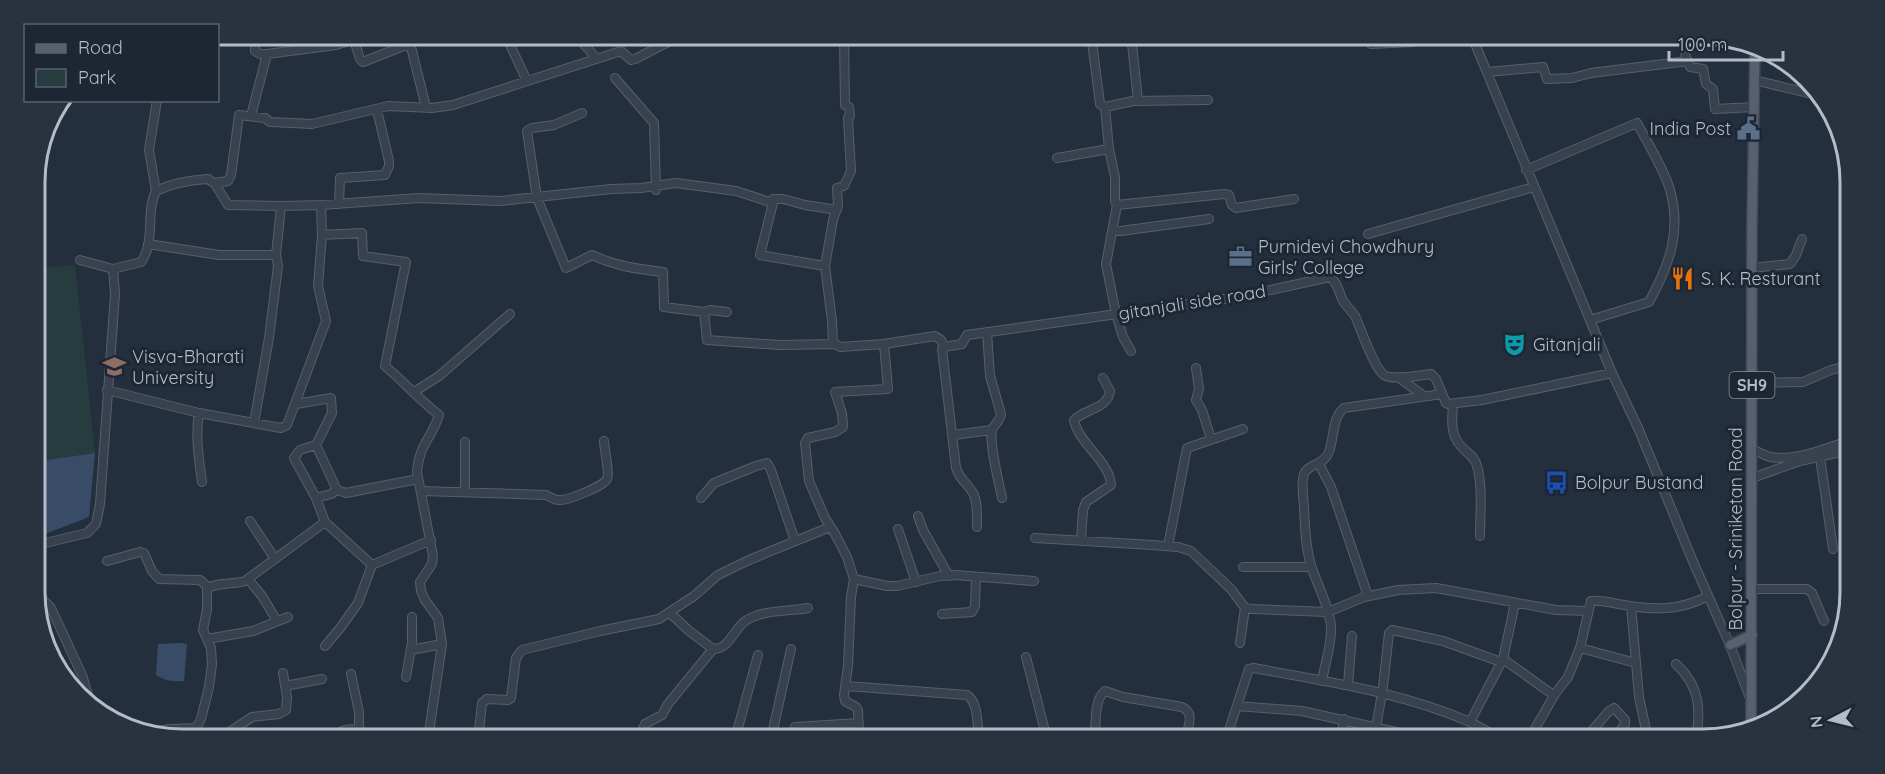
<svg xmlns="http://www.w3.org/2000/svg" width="1885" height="774" font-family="Quicksand,sans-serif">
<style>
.green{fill:#263c3f}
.water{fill:#394c67}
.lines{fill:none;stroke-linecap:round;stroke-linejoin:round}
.minor-casing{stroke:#565f6c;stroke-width:10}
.major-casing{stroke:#414a57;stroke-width:12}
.minor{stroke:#38414e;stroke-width:8}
.major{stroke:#56606e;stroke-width:9}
.labels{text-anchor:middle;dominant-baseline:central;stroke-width:6;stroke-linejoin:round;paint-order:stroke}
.shield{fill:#1d2633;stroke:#878f9c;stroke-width:1.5}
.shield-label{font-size:16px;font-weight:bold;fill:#b4bcc9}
.poi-label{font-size:18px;fill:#b4bcc9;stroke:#1d2633;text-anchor:start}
.street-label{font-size:18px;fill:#b4bcc9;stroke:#1d2633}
.rim{fill:none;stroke:#b4bcc9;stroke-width:3}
</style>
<rect width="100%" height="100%" fill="#242f3e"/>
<path class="green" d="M75 265 95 453 46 460 36 471 35 268Z"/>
<path class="water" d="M95 453 89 517 40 536 37 530 36 471 46 460Z
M181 643 187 644 184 681C174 682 165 681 156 675L158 644Z"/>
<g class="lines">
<defs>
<path id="minor" d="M255 34V51L260 54H267L336 45 373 34
M505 34 527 81
M575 34 596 58
M838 34 844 35 845 105 849 107 850 116 848 118 851 171 844 186 837 188 838 205 833 220 825 266 832 321 833 343 840 347 884 344 888 389 835 392 842 413 843 427 835 432 808 438 805 443 809 481 825 518 835 534 847 557 854 579 851 597 848 666 844 695 845 701 856 707 858 710 859 739
M1091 34 1100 104 1105 107
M1131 34 1138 101
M1471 34 1612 373 1639 430 1694 564 1730 645 1750 698
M1684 34 1686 61
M844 35 887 34
M354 40 360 59 363 62 401 47 405 46 411 47 426 107
M1371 44 1414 42 1448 34
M1755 54 1766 53
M1487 72 1543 67 1547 79 1572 78 1591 73 1688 61 1690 67 1703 69 1706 84 1713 89 1715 109 1754 107
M615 78 654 123 656 190
M1754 80 1808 93 1810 85
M582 113 554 125 532 128 527 131 537 198 566 268 592 255C615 266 637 269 663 272L664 307 704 312 707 340 780 345 836 344
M251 116 267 54
M1057 158 1109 149
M1526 170 1637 123C1647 142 1665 171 1670 190 1682 231 1669 266 1649 302L1590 320
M216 183 217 187 228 205 281 206 321 205 419 198 500 201 611 189 641 188 676 183 736 191 773 203 760 255 825 266
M156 191 149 150 157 100
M773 203V199H783L805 205 837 210
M339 204 340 178 385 175 389 166V161L377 110
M321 205 322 235 362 233 363 256 406 262 385 366C404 382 420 400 439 415 432 438 419 444 417 472L433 556 432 564 420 582 421 591 425 600 438 618 442 644 428 739
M1117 205 1224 194 1229 195 1232 205 1236 208 1294 199
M1113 230 1121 231 1209 219
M1368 234 1534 187
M148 244 219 255H276
M1752 268 1790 264 1796 255 1802 239
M113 269 141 262C156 242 145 213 156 191 173 183 189 180 208 179L214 183 228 181 231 175 239 115 265 118 270 122 312 124 388 106 432 108 453 105 621 51 631 60 635 59 684 34
M704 312 710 310 727 312
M987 332 990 376 1001 414C1000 422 994 424 992 430 989 445 999 482 1002 498
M884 344 935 336 941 340 944 347 962 344 967 335 1239 297 1330 277C1338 283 1339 293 1343 301 1347 307 1352 311 1355 316 1361 329 1374 368 1384 375 1393 381 1420 375 1431 374L1436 379 1446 403 1448 404 1482 400 1612 373
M944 347 942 349 956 468C961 482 967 482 973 493 978 502 977 516 977 527
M1131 351 1123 337 1116 314 1106 264 1117 205 1115 201V177L1109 149 1105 107 1133 101 1208 100
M1196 368 1199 389 1196 400 1202 410 1211 439
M1398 377 1424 396
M1752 383 1803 382 1831 370 1846 366
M107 390 199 413 281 428 287 425 326 321 318 286 322 235
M414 392 439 376 510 314
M296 404 331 398 332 413 316 445 300 450 294 458 316 498 325 522 372 565
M1453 405C1452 418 1450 434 1460 445 1466 453 1475 456 1477 466 1483 485 1480 516 1480 536
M199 413C195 435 199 460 202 482
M254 423 269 338 278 266 276 255 281 206
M953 435 992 430
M316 445 337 490 346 493 418 479
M1752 449C1758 452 1764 455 1770 457 1794 461 1823 450 1845 442
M1820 457 1833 549
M1319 464 1331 487 1368 596
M1752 478 1800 461 1845 451
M421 491 546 495C550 497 554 500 559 500 567 501 604 486 607 479 610 473 604 449 604 441
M465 492V442
M316 498 331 494 337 490
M701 498 714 483 756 466 767 463 771 470 795 541
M918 516 923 530 949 576
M250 521 275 559
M898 529 916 582
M1035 538 1152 545 1178 547 1191 551 1231 589 1245 608 1253 609 1328 612 1364 597 1398 590 1436 588 1556 610 1588 611
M1081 541 1083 510 1086 502 1111 485C1110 461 1079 445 1074 420 1084 409 1108 409 1110 391L1103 378
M37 545 87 533 96 524 100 504 115 294 113 269 80 260
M1168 546 1187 448 1243 429
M107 561 140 552 144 553 152 571 159 579 200 580 208 587
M1243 567H1311
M248 579 262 596 277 621
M854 579 887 586H897L940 576 955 575 1034 581
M1752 589H1807L1812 593 1824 621
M37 594 51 608 82 675 90 702
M1631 606 1639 697 1648 739
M670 613 688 630 713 649C729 649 733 631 744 622 761 609 787 612 808 608
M942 614 972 612 975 606 976 577
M207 639 253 631 288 617
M1240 643 1245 608
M325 646 341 627 358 603 372 565 431 540
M1580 648 1636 663
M411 650 442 644
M1026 657 1047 739
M1503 659 1515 603
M1676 664C1700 686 1701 709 1696 739
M351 674 359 712V730
M406 677 412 642V617
M1322 681C1325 663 1332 644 1331 626 1329 605 1317 585 1311 565 1305 546 1305 525 1304 506 1303 496 1301 483 1304 474 1308 464 1323 465 1328 454 1335 439 1331 419 1344 408L1442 394
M1348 685 1352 636
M285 686 322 679
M846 686 967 695C979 703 977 726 979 739
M1237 706 1302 711 1427 739
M1470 722 1501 739
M795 727 859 723
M234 730 236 739
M152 734C165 727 182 729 196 728
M429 735 476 738 479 731 482 703 487 699 508 700 511 698 516 658 522 650 600 631 659 619 694 596 718 575 749 560 830 527
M196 739 194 732 201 719 209 687 212 664 211 648 203 630 207 609V589C216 582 233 585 245 581L325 522
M211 739 225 735 252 717 279 714 286 710 287 697 283 673
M339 739 342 731C352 728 365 728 368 739
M638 739 645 724 662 715 668 704 713 649
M735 739 758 655
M771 739 791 649
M1092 739 1095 734C1096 721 1094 700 1105 691L1123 697 1182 707C1194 713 1189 723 1187 734
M1184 739 1185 735 1190 734 1207 739
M1226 739 1249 669 1254 668C1327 682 1402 692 1470 722L1503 659 1552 694H1555L1568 677 1580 648 1591 601C1601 600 1613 603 1624 605 1654 610 1680 611 1708 596
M1341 739 1344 719
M1374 739 1383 687 1389 633 1392 630 1443 641 1501 662
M1529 739 1555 694
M1585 739 1609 711 1614 708 1625 720V724L1620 731 1623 739"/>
<path id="major" d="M1730 645 1752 635
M1751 725 1752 223 1755 45"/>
</defs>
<use href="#minor" class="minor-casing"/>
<use href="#major" class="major-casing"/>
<use href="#minor" class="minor"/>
<use href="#major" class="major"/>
</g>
<defs>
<symbol id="civic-bare" viewBox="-9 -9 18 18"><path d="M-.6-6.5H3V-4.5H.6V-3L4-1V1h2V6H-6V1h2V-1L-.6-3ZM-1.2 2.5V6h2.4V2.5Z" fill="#5c6f8a" stroke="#1d2633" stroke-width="2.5" paint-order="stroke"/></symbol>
<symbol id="office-bare" viewBox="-9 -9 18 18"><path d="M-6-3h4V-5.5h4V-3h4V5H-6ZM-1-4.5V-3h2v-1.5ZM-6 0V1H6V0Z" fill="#5c6f8a" stroke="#1d2633" stroke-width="2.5" paint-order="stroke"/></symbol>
<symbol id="restaurant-bare" viewBox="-9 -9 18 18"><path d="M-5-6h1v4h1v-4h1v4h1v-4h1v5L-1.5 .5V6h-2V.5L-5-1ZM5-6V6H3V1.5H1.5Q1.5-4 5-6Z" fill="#e8710a" stroke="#1d2633" stroke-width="2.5" paint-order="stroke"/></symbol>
<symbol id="theatre-bare" viewBox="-9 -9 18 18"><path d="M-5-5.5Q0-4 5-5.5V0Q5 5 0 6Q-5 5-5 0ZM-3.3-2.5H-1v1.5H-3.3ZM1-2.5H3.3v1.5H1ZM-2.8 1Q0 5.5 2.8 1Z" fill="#0f9aa8" stroke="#1d2633" stroke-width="2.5" paint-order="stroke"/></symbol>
<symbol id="university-bare" viewBox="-9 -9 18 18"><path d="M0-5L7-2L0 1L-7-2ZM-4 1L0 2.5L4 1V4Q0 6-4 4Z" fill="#8d6e63" stroke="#1d2633" stroke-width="2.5" paint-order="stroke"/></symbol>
<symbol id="bus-bare" viewBox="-9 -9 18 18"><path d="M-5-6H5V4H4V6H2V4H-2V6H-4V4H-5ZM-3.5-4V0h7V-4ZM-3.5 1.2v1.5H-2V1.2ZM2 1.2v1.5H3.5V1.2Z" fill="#1a4fb4" stroke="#1d2633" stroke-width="2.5" paint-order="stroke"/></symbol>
</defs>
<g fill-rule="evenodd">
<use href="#civic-bare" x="1732" y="112" width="33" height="33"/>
<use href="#office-bare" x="1224" y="240" width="33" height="33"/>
<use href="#restaurant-bare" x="1666" y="262" width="33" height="33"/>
<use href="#theatre-bare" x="1498" y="328" width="33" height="33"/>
<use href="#university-bare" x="98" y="350" width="33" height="33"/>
<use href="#bus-bare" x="1540" y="466" width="33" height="33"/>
</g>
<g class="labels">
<rect class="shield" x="1729.5" y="372" width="45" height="26" rx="4.5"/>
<g class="shield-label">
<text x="1752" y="385">SH9</text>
</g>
<g class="poi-label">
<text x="1731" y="128" text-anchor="end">India Post</text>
<text x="1258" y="246">Purnidevi Chowdhury<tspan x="1258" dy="21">Girls' College</tspan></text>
<text x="1701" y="278">S. K. Resturant</text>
<text x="1533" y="344">Gitanjali</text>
<text x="132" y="356">Visva-Bharati<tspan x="132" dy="21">University</tspan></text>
<text x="1575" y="482">Bolpur Bustand</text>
</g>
<g class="street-label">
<text transform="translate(1192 302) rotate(-9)">gitanjali side road</text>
<text transform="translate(1735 529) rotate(-90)">Bolpur - Sriniketan Road</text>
</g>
</g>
<path d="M0 0H1885V774H0ZM182 45H1703A137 137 0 0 1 1840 182V592A137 137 0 0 1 1703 729H182A137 137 0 0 1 45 592V182A137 137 0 0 1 182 45Z" fill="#29323f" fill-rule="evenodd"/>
<path class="rim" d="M182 45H1703A137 137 0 0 1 1840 182V592A137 137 0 0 1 1703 729H182A137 137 0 0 1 45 592V182A137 137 0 0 1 182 45Z"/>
<rect x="24" y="24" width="195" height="78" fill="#1d2633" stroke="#59626f" stroke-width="1.5"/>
<rect x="36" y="44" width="30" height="9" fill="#56606e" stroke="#59626f" stroke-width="1.5"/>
<text x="78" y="54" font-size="18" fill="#b4bcc9">Road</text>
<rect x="36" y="69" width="30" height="18" fill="#263c3f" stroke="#59626f" stroke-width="1.5"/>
<text x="78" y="84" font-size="18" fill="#b4bcc9">Park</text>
<g transform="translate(1831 720) rotate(263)" stroke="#1d2633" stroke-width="4.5" paint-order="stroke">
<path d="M0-4.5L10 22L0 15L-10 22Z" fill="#b4bcc9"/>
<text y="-9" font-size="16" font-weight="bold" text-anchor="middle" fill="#b4bcc9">N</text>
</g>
<path d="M1669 51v9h114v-9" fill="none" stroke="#b4bcc9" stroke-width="3"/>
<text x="1678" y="51" font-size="18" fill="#b4bcc9" stroke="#1d2633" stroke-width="4.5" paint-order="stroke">100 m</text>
</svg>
